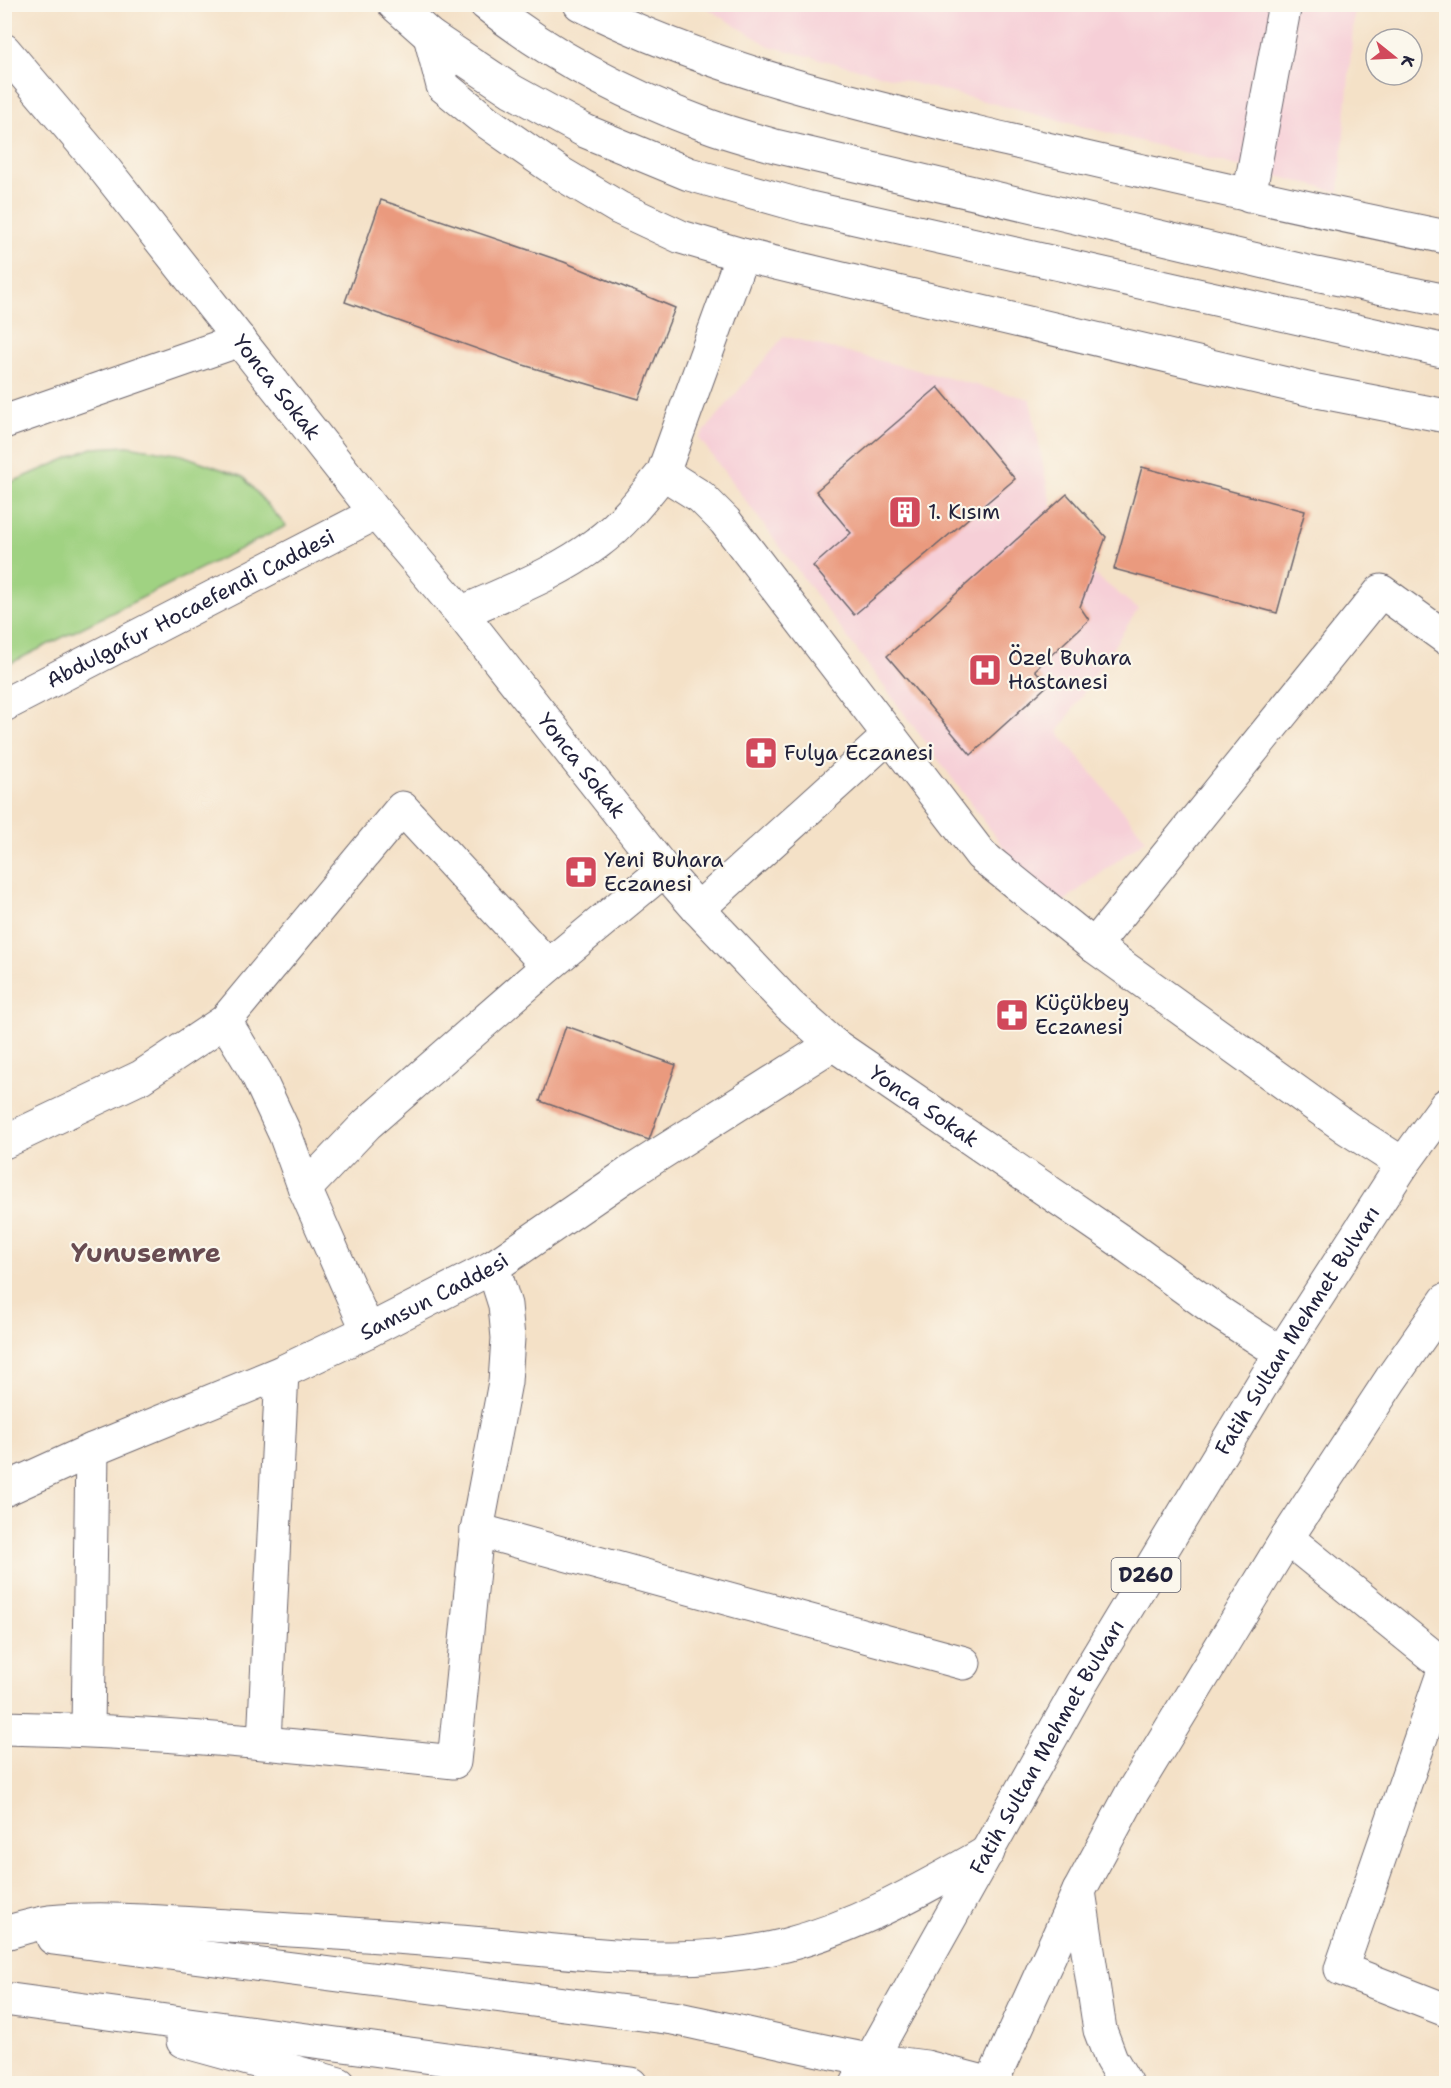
<svg xmlns="http://www.w3.org/2000/svg" width="1451" height="2088" font-family="'Shantell Sans',sans-serif">
<style>
.built{fill:#f6cfd7}
.green{fill:#a0d282;stroke:#617a5e;stroke-width:1.5}
.building{fill:#ea9a7e}
.lines{fill:none;stroke-linecap:round;stroke-linejoin:round}
.street-casing{stroke:#6c656c;stroke-width:35}
.secondary-casing{stroke:#6c656c;stroke-width:35}
.highway-casing{stroke:#6c656c;stroke-width:35}
.street{stroke:#fff;stroke-width:33}
.secondary{stroke:#fff;stroke-width:33}
.highway{stroke:#fff;stroke-width:33}
.labels{text-anchor:middle;dominant-baseline:central;stroke-width:4.5;stroke-linejoin:round;paint-order:stroke}
.shield{fill:#fbf7ec;stroke:#636270;stroke-width:1.5}
.shield-label{font-size:20px;font-weight:bold;fill:#22223b}
.street-label{font-size:21px;fill:#22223b;stroke:#fbf7ec}
.poi-label{font-size:21px;fill:#22223b;stroke:#fbf7ec;text-anchor:start}
.district-label{font-size:27px;font-weight:bold;fill:#684c52;stroke:#fbf7ec}
</style>
<rect width="100%" height="100%" fill="#fbf7ec"/>
<filter id="ink" filterUnits="userSpaceOnUse"><feTurbulence type="fractalNoise" baseFrequency=".0167" numOctaves="2"/><feDisplacementMap in="SourceGraphic" scale="12" xChannelSelector="R" yChannelSelector="G"/><feConvolveMatrix kernelMatrix="1 2 1 2 8 2 1 2 1" color-interpolation-filters="sRGB"/></filter>
<filter id="wash" filterUnits="userSpaceOnUse"><feTurbulence type="fractalNoise" baseFrequency=".008" numOctaves="4" result="noise"/><feDisplacementMap in="SourceGraphic" scale="24" xChannelSelector="R" yChannelSelector="G"/><feGaussianBlur stdDeviation="1.35" result="paint"/><feColorMatrix in="noise" values="0 0 0 0 0 0 0 0 0 0 0 0 0 0 0 0 0 1.4 0 .05"/><feComposite in="paint" operator="in"/></filter>
<g filter="url(#wash)">
<rect width="100%" height="100%" fill="#f4e1c7"/>
<path class="built" d="M702 5H1355L1339 192 769 46Z
M784 336 1030 399 1059 546 1138 609 1058 732 1146 839 1051 911 699 438Z"/>
<path class="green" d="M128 446 182 455 243 477 286 526 5 666V485L92 448Z"/>
<g id="blocks">
<path class="building" d="M381 200 564 262 675 308 639 399 520 364 345 302Z
M938 387 1015 479 854 615 813 566 851 533 816 491Z
M1142 467 1305 511 1277 613 1114 569Z
M1067 494 1106 537 1080 607 1089 620 1035 670 1048 685 971 755 887 656Z
M566 1026 676 1065 649 1140 540 1101Z"/>
</g>
</g>
<g filter="url(#ink)">
<use href="#blocks" fill-opacity="0" stroke="#6c656c" stroke-width="1.5"/>
<g class="lines">
<defs>
<g id="street">
<path id="s1" d="M4 50 99 162 376 513 461 613 664 870 698 909 789 1005 833 1044 1119 1240 1221 1314 1281 1353"/>
<path d="M1249 196 1285 4"/>
<path d="M742 255 663 473 701 497 725 521 981 855 1094 946"/>
<path d="M4 422 240 340"/>
<path d="M461 613C507 592 557 574 597 543 623 524 643 498 663 473"/>
<path id="s2" d="M4 705 376 513"/>
<path d="M698 909 890 735"/>
<path d="M225 1021 257 1074 285 1134 305 1189 368 1331"/>
<path d="M4 1142 141 1077 225 1021 402 808 548 966"/>
<path d="M1403 1164 1347 1128 1094 946 1381 591 1446 638"/>
<path d="M305 1189 367 1124 548 966 664 870"/>
<path id="s3" d="M4 1490 92 1450 282 1372 368 1331 493 1267 628 1174 833 1044"/>
<path d="M477 1530 505 1382 508 1338 505 1305 493 1267"/>
<path d="M1287 1538 1446 1667"/>
<path d="M1446 1665 1341 1969 1446 2010"/>
<path d="M4 1728C155 1731 304 1746 454 1762L477 1530 964 1663"/>
<path d="M88 1729 92 1450"/>
<path d="M264 1742 282 1372"/>
<path d="M5 1933C19 1929 34 1924 49 1922 114 1916 181 1924 246 1927 325 1932 405 1937 484 1944 584 1953 686 1970 786 1945 859 1926 922 1889 988 1852"/>
<path d="M53 1938 673 2018C739 2031 803 2048 869 2060"/>
<path d="M4 1999 631 2084"/>
<path d="M183 2041 339 2084"/>
</g>
<path id="secondary" d="M394 4 430 36 512 91 585 131 689 174 806 207 1446 351
M486 4C552 57 626 95 704 124 727 133 751 139 775 146L1316 274 1446 301"/>
<g id="highway">
<path d="M580 4C715 72 862 105 1008 140 1154 174 1299 207 1446 237"/>
<path d="M430 36 443 86 487 122 560 173 619 208 681 237 742 255 838 278 1312 390 1446 416"/>
<path d="M1079 1891 1100 2030 1111 2059 1126 2084"/>
<path d="M869 2060 926 2067 991 2084"/>
<path id="s4" d="M857 2084 1081 1684 1281 1353 1403 1164 1446 1105"/>
<path d="M991 2084 1079 1891 1133 1791 1287 1538 1391 1379 1446 1300"/>
</g>
</defs>
<use href="#street" class="street-casing"/>
<use href="#secondary" class="secondary-casing"/>
<use href="#highway" class="highway-casing"/>
<use href="#street" class="street"/>
<use href="#secondary" class="secondary"/>
<use href="#highway" class="highway"/>
</g>
</g>
<defs>
<symbol id="building-square" viewBox="-11 -11 22 22"><rect x="-9" y="-9" width="18" height="18" rx="4" fill="#d1495b" stroke="#fbf7ec"/><path d="M-4-6H4V6H1V3H-1V6H-4ZM-2.5-4.3h1.7v1.8h-1.7ZM.8-4.3h1.7v1.8H.8ZM-2.5-1h1.7V.8h-1.7ZM.8-1h1.7V.8H.8Z" fill="#fff"/></symbol>
<symbol id="hospital-square" viewBox="-11 -11 22 22"><rect x="-9" y="-9" width="18" height="18" rx="4" fill="#d1495b" stroke="#fbf7ec"/><path d="M-5-5h3v3.5h4V-5h3V5h-3V1.5h-4V5h-3Z" fill="#fff"/></symbol>
<symbol id="pharmacy-square" viewBox="-11 -11 22 22"><rect x="-9" y="-9" width="18" height="18" rx="4" fill="#d1495b" stroke="#fbf7ec"/><path d="M-2-6h4v4h4v4h-4v4h-4v-4h-4v-4h4Z" fill="#fff"/></symbol>
</defs>
<g fill-rule="evenodd">
<use href="#building-square" x="886" y="493" width="38" height="38"/>
<use href="#hospital-square" x="966" y="651" width="38" height="38"/>
<use href="#pharmacy-square" x="742" y="734" width="38" height="38"/>
<use href="#pharmacy-square" x="562" y="853" width="38" height="38"/>
<use href="#pharmacy-square" x="993" y="996" width="38" height="38"/>
</g>
<g class="labels">
<rect class="shield" x="1111.5" y="1558" width="69" height="34" rx="4.5"/>
<g class="shield-label">
<text x="1146" y="1575">D260</text>
</g>
<g class="street-label">
<text stroke="none"><textPath href="#s1" startOffset="434">Yonca Sokak</textPath></text>
<text stroke="none"><textPath href="#s2" startOffset="210">Abdulgafur Hocaefendi Caddesi</textPath></text>
<text stroke="none"><textPath href="#s1" startOffset="920">Yonca Sokak</textPath></text>
<text stroke="none"><textPath href="#s1" startOffset="1406">Yonca Sokak</textPath></text>
<text stroke="none"><textPath href="#s3" startOffset="472">Samsun Caddesi</textPath></text>
<text stroke="none"><textPath href="#s4" startOffset="873">Fatih Sultan Mehmet Bulvarı</textPath></text>
<text stroke="none"><textPath href="#s4" startOffset="387">Fatih Sultan Mehmet Bulvarı</textPath></text>
</g>
<g class="poi-label">
<text x="928" y="512">1. Kısım</text>
<text x="1008" y="658">Özel Buhara<tspan x="1008" dy="24">Hastanesi</tspan></text>
<text x="784" y="753">Fulya Eczanesi</text>
<text x="604" y="860">Yeni Buhara<tspan x="604" dy="24">Eczanesi</tspan></text>
<text x="1035" y="1003">Küçükbey<tspan x="1035" dy="24">Eczanesi</tspan></text>
</g>
<g class="district-label">
<text x="146" y="1252">Yunusemre</text>
</g>
</g>
<rect width="1451" height="2088" fill="none" stroke="#fbf7ec" stroke-width="24"/>
<g transform="translate(1394 57) rotate(108)"><circle r="28" fill="#fbf7ec" stroke="#a4a2a5" stroke-width="1.5"/>
<path d="M0-4.5L10 22L0 15L-10 22Z" fill="#d1495b"/>
<text y="-9" font-size="16" font-weight="bold" text-anchor="middle" fill="#22223b">K</text>
</g>
</svg>
